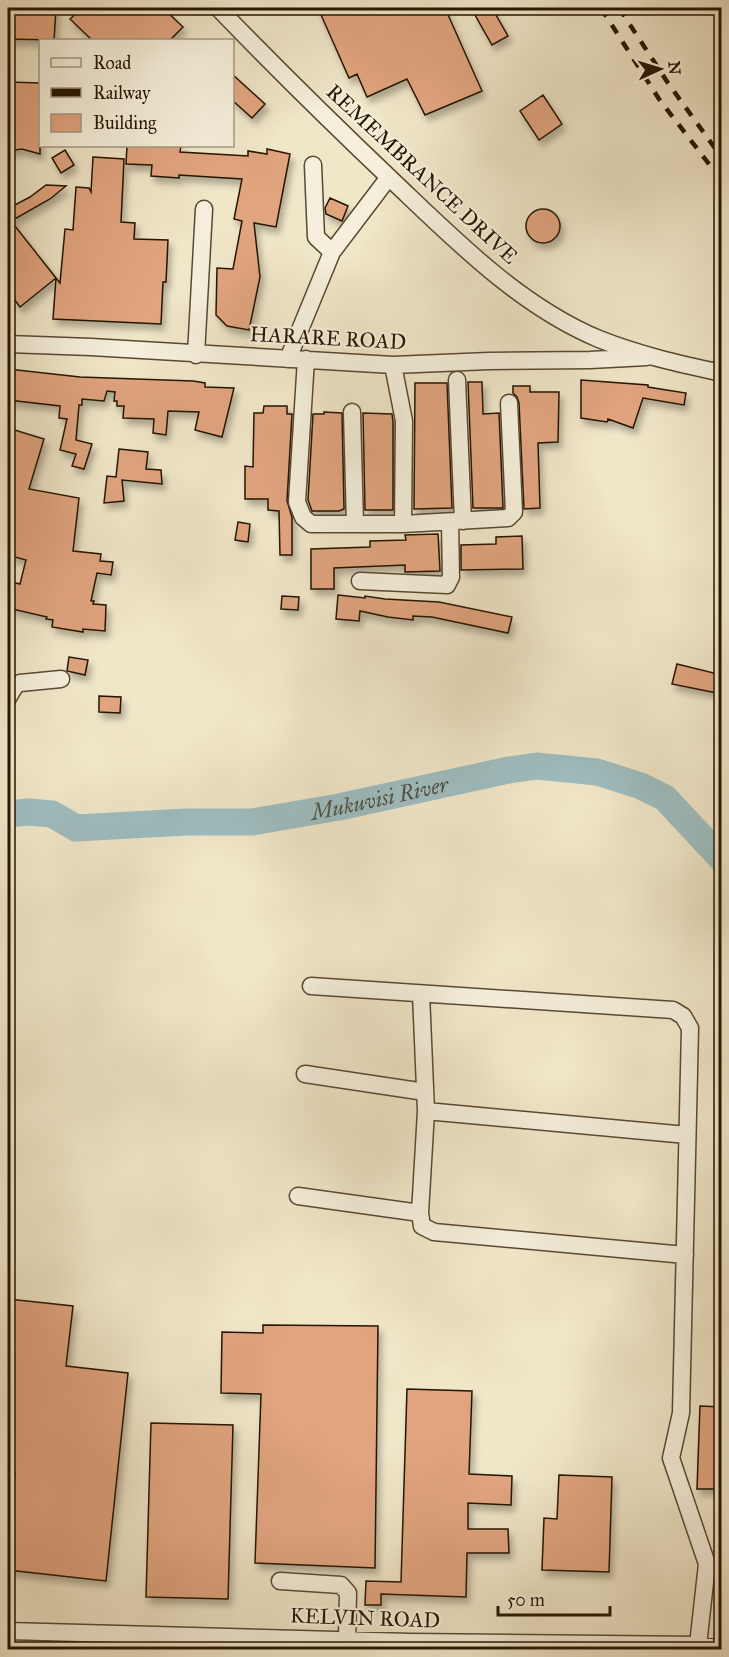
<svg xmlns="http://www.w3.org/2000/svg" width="729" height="1657" font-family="'IM FELL Great Primer',serif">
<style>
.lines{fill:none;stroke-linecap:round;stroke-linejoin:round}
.river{stroke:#9ebdc0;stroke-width:27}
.building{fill:#e0a47f;stroke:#251501;stroke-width:1.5;filter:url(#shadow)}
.minor-casing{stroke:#584933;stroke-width:19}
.minor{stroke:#f5efdb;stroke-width:16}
.rail{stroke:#251501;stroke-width:4.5;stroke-dasharray:10 10;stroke-linecap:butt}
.labels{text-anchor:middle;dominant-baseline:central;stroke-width:4.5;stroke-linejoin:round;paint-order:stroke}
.street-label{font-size:21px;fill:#251501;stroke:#f5efdb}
.water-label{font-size:22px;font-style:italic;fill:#4f5044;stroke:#f5efdb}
</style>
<defs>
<filter id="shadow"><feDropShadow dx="3.5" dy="6" stdDeviation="3" flood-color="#0004"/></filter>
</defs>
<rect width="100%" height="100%" fill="#f0e6c8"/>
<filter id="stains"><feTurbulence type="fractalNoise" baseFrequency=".00333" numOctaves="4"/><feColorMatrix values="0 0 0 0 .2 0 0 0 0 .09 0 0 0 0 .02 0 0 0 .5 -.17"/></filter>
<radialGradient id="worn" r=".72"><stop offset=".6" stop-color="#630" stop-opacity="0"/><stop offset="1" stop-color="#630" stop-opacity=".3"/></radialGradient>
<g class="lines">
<path class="river" id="s1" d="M8 814 28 812 52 814 76 828 186 822H252L339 807 509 770 537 766 597 772 641 786 665 798 722 859"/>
</g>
<path class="building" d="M8 8H56L54 40 8 39Z
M82 8H163L183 27 170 40H92L70 19Z
M318 8H445L482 91 425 115 407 79 367 97 357 74 349 78Z
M488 8H492L508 36 492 45 475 15Z
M232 74 265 104 252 118 232 100Z
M8 82 40 83V154L22 149 8 151Z
M543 95 562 124 539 140 520 111Z
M127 146H181L180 152 248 156V151L267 154V149L290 154 276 227 254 223 260 277 249 330 227 326 216 315 217 268 233 269 242 221 234 219 242 179 179 175V178L151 176 152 165 126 164Z
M65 150 74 165 61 173 52 158Z
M93 157 124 159 121 222 135 223 134 239 168 240 166 282H163L161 324 53 319 56 278 60 283 65 229 73 230 76 187 89 188 91 192Z
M46 185 66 186 50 199 11 221 56 278 20 307 8 291V206H13L30 197Z
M330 198 348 206 342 221 326 214 325 208Z
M526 226a17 17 0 1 1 34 0a17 17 0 1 1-34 0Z
M8 369 80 377 193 381 205 383V387L234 388 222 437 195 430 199 412 168 411 166 435 153 433 154 419 123 418 124 406H117V401H114L115 392 107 391 104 401 82 399V405H79L76 440 92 444 84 469 72 466 76 454 60 450 67 419 59 418 60 406 8 400Z
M581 380 648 385V387L686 393 684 405 643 398 633 428 608 419 607 422 581 418Z
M468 382H482L483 414 499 413 503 508H473Z
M415 383H447L452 508 414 509Z
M513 386H530V392H559L558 442 538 443 540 508 524 509 519 403 517 397 513 393Z
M264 406H287V414H292L287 501 292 517V555H280L279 511 268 510V499H245V466L253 467 254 413H263Z
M324 412 342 413 344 509 339 511H312L308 500 313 414H324Z
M363 413 392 414 393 422V510H365Z
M8 428 44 439 29 489 79 498 73 551 101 554 100 561 113 562 111 575 97 573 91 601H94L93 604 106 605 105 631 83 629V632L52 627 53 620 46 619 47 617 8 608V581L20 584 26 560 8 555Z
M119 449 148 452 146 469 161 470 162 484 122 480 124 501 104 503 107 476 116 477Z
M238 522 250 524 248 542 235 540Z
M438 534 440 571 405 572V565L334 568V589H311V549L370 547V541L406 540 405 535Z
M522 536 523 569 461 570V545L496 544V537Z
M338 595 365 598V596L385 599 439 602 512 617 508 633 432 617 413 616V620L388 617 360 611 359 621 336 619Z
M282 596 299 597 298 610 281 609Z
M69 657 88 660 85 675 67 671Z
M677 664 722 675V694L672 684Z
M99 696 121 697 120 713 99 712Z
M8 1299 73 1306 66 1366 128 1373 106 1581 8 1570V1546L15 1473 8 1472V1360L12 1324 8 1323Z
M263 1325 378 1326 375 1568 255 1563 261 1394 221 1393 222 1332 263 1333Z
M407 1389 472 1391 469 1474 512 1476 511 1505 468 1503V1529H508L509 1553H467L466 1597 381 1594V1605H365L366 1581 401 1582Z
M700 1406 722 1407V1489H697Z
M151 1423 233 1425 228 1599 146 1597Z
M559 1475 612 1477 609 1572 542 1570 544 1518 557 1519Z"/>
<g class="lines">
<defs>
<path id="minor" d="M218 8C275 67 335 126 395 183 456 241 520 306 599 339 639 355 680 364 722 373
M313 165 316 237 332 252
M8 344 91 347 393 365 489 361 590 360 647 357
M196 355 204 209
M288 359 332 252 389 177
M306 359 297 502 303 517 311 524H403L508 518 514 512 509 403
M393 365 404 421 403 524
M457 380 463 521
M352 412 355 524
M360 581 447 585 451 577 450 522
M8 698 15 686 20 683 61 679
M311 986 673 1010 683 1016 690 1028 681 1413 671 1458 707 1564 698 1645
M421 994 426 1111 420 1213 422 1226 434 1232 685 1255
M305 1074 425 1092
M426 1111 687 1135
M298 1196 420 1213
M280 1581 341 1585 348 1593 347 1640
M8 1631 409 1642 698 1645 722 1649"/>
</defs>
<use href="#minor" class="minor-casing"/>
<use href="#minor" class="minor"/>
<path class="rail" d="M601 8 659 99 722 181
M619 8 668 83 722 158"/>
</g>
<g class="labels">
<g class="street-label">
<text transform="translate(422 174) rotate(43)">REMEMBRANCE DRIVE</text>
<text transform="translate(328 338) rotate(3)">HARARE ROAD</text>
<text transform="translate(365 1618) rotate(2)">KELVIN ROAD</text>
</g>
<g class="water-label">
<text stroke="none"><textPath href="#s1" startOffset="378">Mukuvisi River</textPath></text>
</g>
</g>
<rect width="729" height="1657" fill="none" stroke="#f0e6c8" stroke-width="30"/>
<rect x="9" y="9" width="711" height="1639" fill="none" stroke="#251501" stroke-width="3"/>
<rect x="15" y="15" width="699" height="1627" fill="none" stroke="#251501" stroke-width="1.5"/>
<rect x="39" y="39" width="195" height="108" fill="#f5efdb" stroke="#a29884" stroke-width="1.5"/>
<rect x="51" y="58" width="30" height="9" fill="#f5efdb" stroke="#a29884" stroke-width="1.5"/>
<text x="93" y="69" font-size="18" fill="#251501">Road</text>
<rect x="51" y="88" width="30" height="9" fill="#251501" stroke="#a29884" stroke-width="1.5"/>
<text x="93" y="99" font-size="18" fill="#251501">Railway</text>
<rect x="51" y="114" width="30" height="18" fill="#e0a47f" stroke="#a29884" stroke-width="1.5"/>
<text x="93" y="129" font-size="18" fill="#251501">Building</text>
<g transform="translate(660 69) rotate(86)" stroke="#f5efdb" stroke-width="4.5" paint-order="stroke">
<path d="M0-4.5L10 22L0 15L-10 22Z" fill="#251501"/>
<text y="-9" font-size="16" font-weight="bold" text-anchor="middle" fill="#251501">N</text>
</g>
<path d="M498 1606v9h112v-9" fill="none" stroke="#251501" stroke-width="3"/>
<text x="507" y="1606" font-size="18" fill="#251501" stroke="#f5efdb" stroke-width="4.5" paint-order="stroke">50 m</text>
<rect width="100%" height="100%" filter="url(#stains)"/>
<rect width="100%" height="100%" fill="url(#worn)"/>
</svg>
